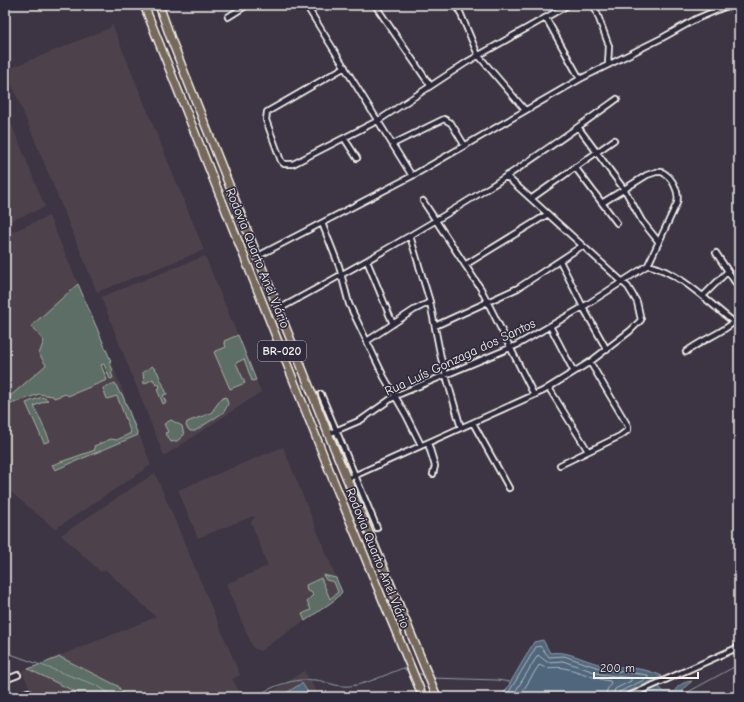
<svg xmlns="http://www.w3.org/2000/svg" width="744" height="702" font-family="'Comic Neue',sans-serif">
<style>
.built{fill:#4d434c}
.green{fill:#5b6e65;stroke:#a8b0a6}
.water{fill:#50667b;stroke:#929ea7}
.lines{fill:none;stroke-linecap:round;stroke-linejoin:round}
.shore{stroke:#b2b9bc;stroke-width:1}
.stream{stroke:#929ea7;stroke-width:1}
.minor-casing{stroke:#f4f1e8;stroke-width:8}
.highway-casing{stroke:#f4f1e8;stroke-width:10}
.minor{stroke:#2f2a3d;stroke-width:4.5}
.highway{stroke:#76695c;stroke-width:7}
.labels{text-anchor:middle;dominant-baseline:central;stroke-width:3.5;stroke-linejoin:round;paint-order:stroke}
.shield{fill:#2f2a3d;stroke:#b9b5b5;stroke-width:1}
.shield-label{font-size:12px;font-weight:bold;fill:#f4f1e8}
.street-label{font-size:13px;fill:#f4f1e8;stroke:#2f2a3d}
</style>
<rect width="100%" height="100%" fill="#3d3544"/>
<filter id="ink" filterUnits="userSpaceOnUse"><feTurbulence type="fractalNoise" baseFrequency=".025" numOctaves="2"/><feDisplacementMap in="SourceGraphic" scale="8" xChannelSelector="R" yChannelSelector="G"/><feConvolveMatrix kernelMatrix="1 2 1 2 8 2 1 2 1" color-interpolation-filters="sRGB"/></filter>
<g filter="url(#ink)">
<path class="built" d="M112 24 204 250 97 292 6 70 110 28Z
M5 108 45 207 5 223Z
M49 216 111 361 151 465 55 529 5 487V235Z
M205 256 261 392 164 456 101 297Z
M283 447 342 592 336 599 260 651 253 648 226 584 268 566 251 522 255 517 253 516 198 538 178 490Z
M155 473 240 675 232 679 242 697H34L22 671 156 617 106 570 101 572 61 535Z
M304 671 320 697H264Z"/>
<path class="green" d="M78 284 111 361H109L113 371 111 372 113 378 110 379 104 364 101 365 107 380 68 396 66 394 54 398 53 396 39 394 5 406V395L8 398 46 365 39 354 44 341 31 326Z
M238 335 256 380 252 381 244 359 236 363 245 383 230 389 214 352 226 347 224 341Z
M152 366 157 371 167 394 163 395 166 402 163 404 157 389 160 388 159 384 156 385 153 379 144 384 143 372Z
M115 383 120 394H122L138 435 55 470 52 465 95 450 94 446 111 439 117 440 131 433 117 396 107 399 103 388Z
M42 397 48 400 34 406 50 441 44 443 26 403Z
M226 397 228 404 224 412 195 431H190L186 426 187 422 211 413 221 399Z
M171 420 182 426 184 435 177 441 171 442 165 433 168 432 164 424Z
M323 575 336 578 342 592 336 599 305 621 302 614 311 610 307 601 313 595 311 592 307 591 306 585 321 578 330 599 338 592 334 582 326 580Z
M60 657 118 686 125 697H86L28 669Z"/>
<path class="water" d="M543 640 550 653C570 650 584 662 604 665 623 668 644 667 662 676L617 697H502L534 642Z
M692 681 684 688 682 697H634L658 686 664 692H674C678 685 684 682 692 681Z
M302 683 311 697H280Z"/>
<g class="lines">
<path class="shore" d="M506 697 536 647 540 646 549 657 564 656 602 669 648 675V678L619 692 617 697
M512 697 538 655 547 662 563 661 600 674 631 678V681L615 689 612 697
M519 697 539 665C548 670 555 666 564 668 580 671 594 679 610 681L611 683 607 690 606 697"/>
<path class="stream" d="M5 652 96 685 109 693 111 697
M417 673 423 675
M432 678 497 680 510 682
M254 697C273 686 293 678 316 680 325 681 334 686 343 686 359 688 387 674 403 668L406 670
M679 697 734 667H739"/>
<defs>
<path id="minor" d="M306 5 412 176
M375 5 430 85
M457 5 478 55 525 110
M594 5 609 46 608 65
M228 17 247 5
M546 18 580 79
M345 67 267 112 266 120 281 161 284 164H293L379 120 467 62 568 5
M578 127 626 192 642 221 658 241
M344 138 357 158
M393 144 444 119 451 123 465 146
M575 167 617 223
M532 198 614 140
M423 201 481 289 534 395
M602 203 647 175 656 172H662C672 177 680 192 677 203L648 265
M322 223 339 266 349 304 384 377 406 415 421 445
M410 236 430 302 441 358 461 428
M716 253 737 285
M258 256 412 176 580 79 662 38 696 19 729 5
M367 261 393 324
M560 261 583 307 607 350
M465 265 548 214
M703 296 728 271
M279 309C349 271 418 233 485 190 530 162 574 130 617 99
M435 326 518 288 582 246
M550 326 574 372
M367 341 414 310 430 302
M686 352C701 340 719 335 734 322
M549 388 588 451
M321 394 377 528
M473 423 509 488
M328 434 361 420 395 396 517 345 583 307 648 265C684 274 710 305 739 326
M428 443 435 466 433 474
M560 465 620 436 628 430V426L590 362
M347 479 543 391 590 362 630 331 641 320 637 302 628 287 506 176
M5 680 18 675
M16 697 28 692
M627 697 739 647"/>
<path id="highway" d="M144 5 334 482 423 697
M159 5 171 39 323 421 437 697"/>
</defs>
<use href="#minor" class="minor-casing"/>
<use href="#highway" class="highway-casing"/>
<use href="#minor" class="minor"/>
<use href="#highway" class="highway"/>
</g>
</g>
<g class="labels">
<rect class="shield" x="258" y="341" width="48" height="20" rx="3"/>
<g class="shield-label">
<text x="282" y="351">BR-020</text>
</g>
<g class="street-label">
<text transform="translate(258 258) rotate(68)">Rodovia Quarto Anel Viário</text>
<text transform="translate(460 357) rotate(-25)">Rua Luís Gonzaga dos Santos</text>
<text transform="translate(378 558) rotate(68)">Rodovia Quarto Anel Viário</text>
</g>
</g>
<rect width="744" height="702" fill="none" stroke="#2f2a3d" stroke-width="20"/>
<rect x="10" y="10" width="724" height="682" fill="none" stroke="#f4f1e8" stroke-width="1.5" filter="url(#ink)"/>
<path d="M594 672v6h104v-6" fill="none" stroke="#f4f1e8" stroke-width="2"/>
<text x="600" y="672" font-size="12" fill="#f4f1e8" stroke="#2f2a3d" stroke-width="3" paint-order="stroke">200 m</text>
</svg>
